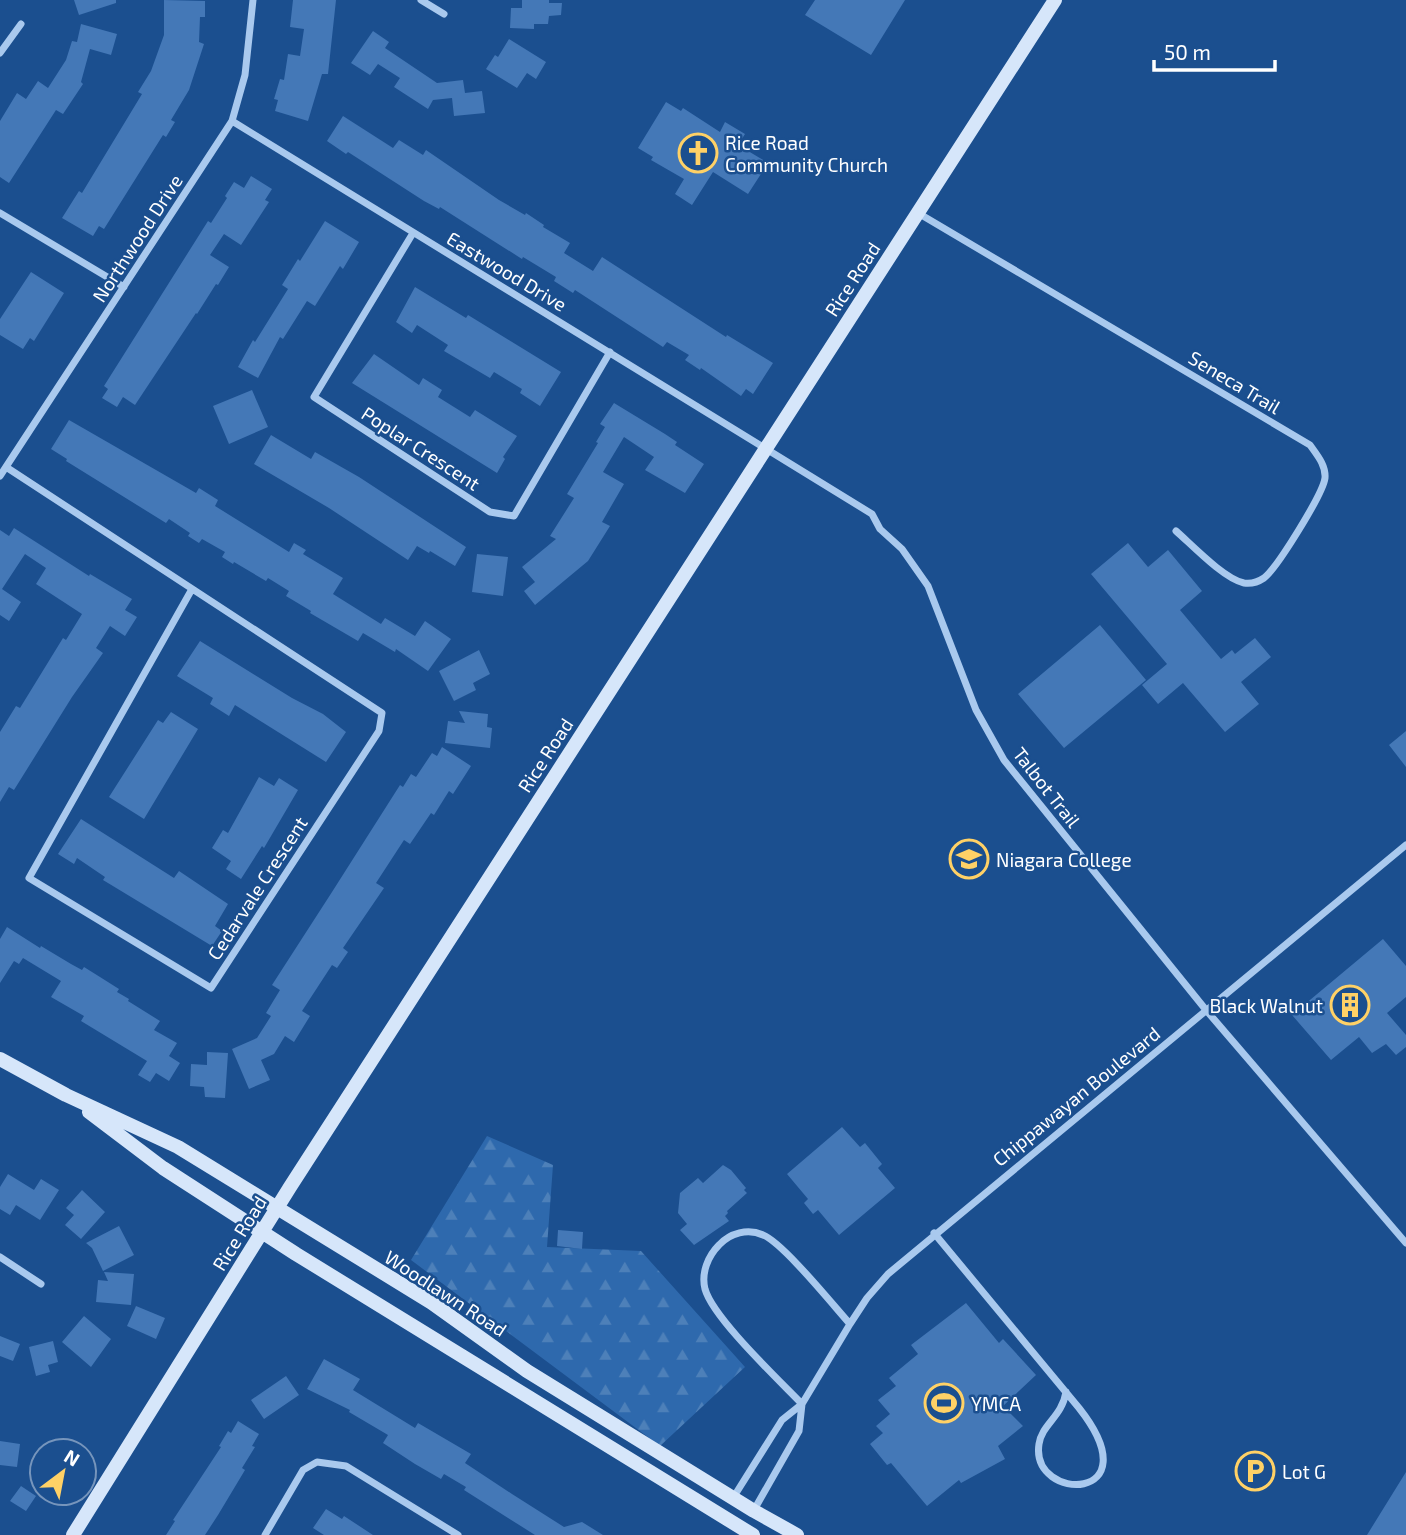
<svg xmlns="http://www.w3.org/2000/svg" width="1406" height="1535" font-family="'Exo 2',sans-serif">
<style>
.forest{fill:url(#forest-firs)}
.building{fill:#4478b7}
.lines{fill:none;stroke-linecap:round;stroke-linejoin:round}
.street{stroke:#a9c9ee;stroke-width:7}
.secondary{stroke:#d6e6fa;stroke-width:14}
.labels{text-anchor:middle;dominant-baseline:central;stroke-width:5;stroke-linejoin:round;paint-order:stroke}
.poi-label{font-size:19px;fill:#fff;stroke:#1b4f8f;text-anchor:start}
.street-label{font-size:19px;fill:#fff;stroke:#1b4f8f}
</style>
<defs>
<pattern id="forest-firs" width="22" height="20" patternUnits="userSpaceOnUse" patternTransform="scale(1.75)"><rect width="22" height="20" fill="#2e69ad"/><path d="M5 1l3.5 6h-7zM16 11l3.5 6h-7z" fill="#4d80b9"/></pattern>
</defs>
<rect width="100%" height="100%" fill="#1b4f8f"/>
<path class="forest" d="M487 1136 553 1165 547 1247 641 1251 745 1367 660 1446 411 1260Z"/>
<path class="building" d="M74 0H116V3L79 15Z
M164 0 205 1V17H200L199 42 204 44 189 90 171 120 175 122 166 137 163 135 104 229 99 226 93 236 62 218 79 191 82 193 142 94 138 92 151 71 164 35Z
M293 0H336L328 74H322L308 121 275 111 278 100 274 99 280 79 284 80 288 54 300 56 304 29 290 27Z
M522 0H549V3H562L561 15 549 16 548 24H534V29L510 28 511 8H522Z
M815 0H905L871 55 805 15Z
M81 24 117 34 111 55 90 49 81 82 83 84 63 114 56 110 9 183 0 177V121L17 93 26 99 38 81 48 88 66 60 72 41 77 42Z
M373 31 389 42 385 48 437 83 463 80 465 93 482 91 485 113 454 116 452 98 433 100 428 109 394 87 400 78 378 64 370 75 351 63Z
M509 39 546 62 536 79 527 73 517 88 486 69 495 55 498 57Z
M666 102 681 111 683 108 720 132 725 122 745 134 738 145 768 163 748 194 713 172 692 205 675 194 684 179 651 160 653 157 638 148Z
M343 116 393 148 399 140 423 155 426 150 499 200 525 215 526 213 544 225 543 227 570 243 564 253 593 271 602 257 726 337 727 335 773 363 753 394 746 389 741 396 701 368 700 370 685 360 689 355 667 342 663 347 575 290 573 293 554 281 556 277 523 257 522 259 440 207 439 209 424 201 348 152 346 154 327 141Z
M251 176 272 189 265 200 269 202 241 245 224 234 210 255 229 267 218 285 216 284 197 314 196 313 135 405 123 397 117 407 102 398 108 389 104 386 208 221 211 223 227 198 225 196 234 182 244 188Z
M325 221 359 242 343 269 340 266 315 306 307 301 283 339 280 337 258 378 238 367 253 340 255 342 288 289 282 285 298 259 300 261Z
M31 272 64 293 34 341 30 338 23 349 0 335V319Z
M415 287 466 318 468 315 561 372 540 406 520 393 522 389 494 372 490 378 444 351 448 345 417 325 412 333 396 322Z
M374 354 419 385 423 378 442 390 438 397 470 417 475 410 517 436 503 457 505 459 497 473 352 383Z
M252 390 268 427 229 444 213 406Z
M614 403 665 434 677 442 675 445 704 464 685 493 645 470 654 457 624 437 603 472 624 484 602 522 610 526 588 561 535 605 524 591 535 582 522 567 556 539 550 536 574 498 567 494 598 443 596 442 605 427 600 424Z
M69 420 196 493 199 488 218 500 215 506 289 552 294 543 306 550 303 554 343 578 333 594 381 624 385 618 415 636 425 621 451 639 428 671 396 649 395 652 363 633 358 641 310 613 311 611 286 596 289 591 268 578 266 581 234 562 233 564 222 557 225 552 202 539 199 543 188 536 190 533 169 519 166 523 66 461 67 459 51 449Z
M271 435 311 459 315 452 359 477 466 547 455 566 430 551 429 553 417 546 408 560 329 508 254 464Z
M14 528 89 576 90 574 132 599 125 610 137 617 125 636 110 626 96 648 103 653 72 697 14 790 9 787 0 802V732L16 706 20 708 63 638 66 640 82 614 36 584 46 568 25 554 2 589 21 602 9 621 0 615V530L9 536Z
M1128 543 1148 567 1168 550 1202 591 1180 610 1221 659 1232 650 1235 654 1255 638 1271 657 1241 682 1259 704 1225 732 1183 683 1158 704 1142 685 1167 664 1091 574Z
M477 554 508 557 503 596 472 592Z
M1100 625 1146 680 1064 748 1018 694Z
M200 641 292 698 323 714 346 732 326 762 235 705 229 716 210 704 213 698 177 676Z
M479 650 490 674 473 683 476 690 454 701 439 671Z
M459 711 488 714 487 727 492 728 490 748 445 743 448 721 465 723Z
M171 712 198 729 144 819 109 797 158 720 163 723Z
M1406 731V767L1389 745Z
M442 747 471 766 453 794 449 791 434 815 431 813 410 844 404 840 376 883 384 888 343 948 348 952 337 968 332 965 302 1011 310 1016 294 1042 285 1036 274 1054 261 1060 270 1080 249 1089 232 1049 257 1038 271 1016 266 1013 280 990 272 985 332 892 400 785 403 787 411 774 416 777 432 753 437 756Z
M259 777 274 786 279 778 298 790 264 848 262 846 241 879 226 869 231 861 212 848 223 830 228 833Z
M81 819 174 878 179 871 228 904 215 926 222 931 212 946 103 880 105 877 77 858 74 864 58 854Z
M7 927 40 948 41 946 71 964 82 970 84 967 100 977 119 989 117 992 129 999 128 1001 160 1021 154 1030 177 1043 169 1056 180 1063 169 1081 156 1073 150 1082 138 1075 147 1061 81 1021 84 1016 51 997 61 981 23 958 19 964 14 961 0 983V939Z
M1383 939 1406 966V997L1387 1013 1406 1035V1047L1396 1055 1386 1044 1372 1053 1359 1037 1331 1060 1292 1015Z
M207 1052 228 1053 225 1098 205 1097 204 1087 190 1086 191 1064 207 1065Z
M842 1127 860 1147 865 1143 882 1164 878 1168 895 1188 839 1235 818 1210 813 1214 804 1203 808 1199 787 1174Z
M723 1165 731 1170 746 1188 744 1190 747 1193 727 1211 728 1213 725 1216 729 1221 694 1245 680 1230 687 1224 678 1213 680 1193 698 1178 703 1183Z
M8 1174 34 1190 41 1179 59 1190 40 1220 16 1205 10 1215 0 1209V1187Z
M82 1190 105 1212 81 1239 65 1225 74 1215 66 1208Z
M119 1226 134 1255 103 1271 92 1248 86 1243Z
M558 1230 583 1232 582 1249 557 1246Z
M104 1272 134 1274 131 1305 96 1302 98 1280 108 1281Z
M966 1303 999 1343 1003 1339 1036 1375 1003 1406 1023 1426 998 1446 1005 1459 961 1483 959 1480 927 1506 891 1463 887 1465 870 1444 883 1433 876 1426 890 1414 878 1400 896 1386 889 1378 918 1354 911 1345Z
M136 1306 165 1318 156 1339 127 1326Z
M84 1316 111 1339 91 1367 62 1342Z
M0 1336 20 1344 13 1361 0 1356Z
M53 1341 58 1362 48 1365 50 1372 36 1376 29 1347Z
M324 1359 360 1379 353 1390 415 1428 418 1423 471 1454 465 1463 512 1494 564 1527 582 1522 603 1535H535L464 1490 466 1487 444 1474 441 1479 415 1464 383 1443 388 1435 349 1412 350 1410 307 1389Z
M286 1376 299 1395 264 1419 251 1400Z
M238 1421 259 1434 252 1446 255 1447 242 1468 245 1470 218 1515 205 1535H166L175 1521 173 1520 221 1447 219 1446 228 1431 231 1433Z
M0 1441 20 1444 17 1467 0 1465Z
M1406 1472V1535H1367Z
M21 1486 36 1496 26 1511 10 1501Z
M326 1509 342 1519 344 1516 373 1535H324L313 1528Z"/>
<g class="lines">
<path class="street" d="M421 0 444 14
M0 53 21 24
M232 121 872 514 880 529 902 549 928 586 976 710 1004 760 1206 1010 1406 1243
M0 213 124 287
M918 213 1310 445C1317 455 1326 465 1325 478 1323 494 1277 568 1264 578 1258 582 1251 584 1244 583 1224 579 1191 544 1176 531
M413 233 314 397 490 512 514 516 610 352
M6 467 382 713 379 731 211 988 29 878 192 589
M0 476 232 121 245 75 253 0
M934 1233 1079 1408C1154 1503 1030 1503 1039 1444 1042 1424 1062 1417 1066 1392
M0 1257 41 1284
M802 1404C779 1380 713 1318 705 1289 701 1273 708 1256 719 1245 730 1233 748 1228 763 1235 783 1243 833 1305 850 1324
M733 1498 782 1420 802 1404 850 1324 867 1298 888 1274 1406 845
M754 1510 799 1431 802 1404
M265 1535 303 1470 317 1462 346 1466 458 1535"/>
<path class="secondary" d="M0 1059 66 1095 178 1147 432 1303 527 1371 754 1511 797 1535
M89 1112 163 1168 296 1254 753 1535
M73 1535 290 1187 1055 0"/>
</g>
<defs>
<symbol id="church-ring" viewBox="-11 -11 22 22"><circle r="9.5" fill="#1b4f8f" stroke="#ffd166" stroke-width="1.5"/><path d="M-1.2-6h2.4v3.5h3.3v2.4h-3.3V6h-2.4V-.1h-3.3v-2.4h3.3Z" fill="#ffd166"/></symbol>
<symbol id="university-ring" viewBox="-11 -11 22 22"><circle r="9.5" fill="#1b4f8f" stroke="#ffd166" stroke-width="1.5"/><path d="M0-5L7-2L0 1L-7-2ZM-4 1L0 2.5L4 1V4Q0 6-4 4Z" fill="#ffd166"/></symbol>
<symbol id="building-ring" viewBox="-11 -11 22 22"><circle r="9.5" fill="#1b4f8f" stroke="#ffd166" stroke-width="1.5"/><path d="M-4-6H4V6H1V3H-1V6H-4ZM-2.5-4.3h1.7v1.8h-1.7ZM.8-4.3h1.7v1.8H.8ZM-2.5-1h1.7V.8h-1.7ZM.8-1h1.7V.8H.8Z" fill="#ffd166"/></symbol>
<symbol id="stadium-ring" viewBox="-11 -11 22 22"><circle r="9.5" fill="#1b4f8f" stroke="#ffd166" stroke-width="1.5"/><path d="M0-5a6.5 5 0 1 0 0 10a6.5 5 0 1 0 0-10ZM-3.5-1.8h7v3.6h-7Z" fill="#ffd166"/></symbol>
<symbol id="parking-ring" viewBox="-11 -11 22 22"><circle r="9.5" fill="#1b4f8f" stroke="#ffd166" stroke-width="1.5"/><path d="M-3.5-5.5H1a3.5 3.5 0 0 1 0 7H-1V5.5H-3.5ZM-1-3.4V-.6H.8a1.4 1.4 0 0 0 0-2.8Z" fill="#ffd166"/></symbol>
</defs>
<g fill-rule="evenodd">
<use href="#church-ring" x="676" y="131" width="44" height="44"/>
<use href="#university-ring" x="947" y="837" width="44" height="44"/>
<use href="#building-ring" x="1328" y="983" width="44" height="44"/>
<use href="#stadium-ring" x="922" y="1381" width="44" height="44"/>
<use href="#parking-ring" x="1233" y="1449" width="44" height="44"/>
</g>
<g class="labels">
<g class="poi-label">
<text x="725" y="142">Rice Road<tspan x="725" dy="22">Community Church</tspan></text>
<text x="996" y="859">Niagara College</text>
<text x="1323" y="1005" text-anchor="end">Black Walnut</text>
<text x="971" y="1403">YMCA</text>
<text x="1282" y="1471">Lot G</text>
</g>
<g class="street-label">
<text transform="translate(137 238) rotate(-57)">Northwood Drive</text>
<text transform="translate(507 271) rotate(31)">Eastwood Drive</text>
<text transform="translate(852 279) rotate(-57)">Rice Road</text>
<text transform="translate(1235 382) rotate(31)">Seneca Trail</text>
<text transform="translate(421 448) rotate(33)">Poplar Crescent</text>
<text transform="translate(545 755) rotate(-57)">Rice Road</text>
<text transform="translate(1047 787) rotate(52)">Talbot Trail</text>
<text transform="translate(257 888) rotate(-57)">Cedarvale Crescent</text>
<text transform="translate(1076 1096) rotate(-39)">Chippawayan Boulevard</text>
<text transform="translate(239 1233) rotate(-58)">Rice Road</text>
<text transform="translate(446 1293) rotate(33)">Woodlawn Road</text>
</g>
</g>
<g transform="translate(63 1472) rotate(32)"><circle r="33" fill="#1b4f8f" stroke="#7695bc" stroke-width="2"/>
<path d="M0-5L12 26L0 18L-12 26Z" fill="#ffd166"/>
<text y="-10" font-size="19" font-weight="bold" text-anchor="middle" fill="#ffffff">N</text>
</g>
<path d="M1154 60v10h121v-10" fill="none" stroke="#ffffff" stroke-width="3.5"/>
<text x="1164" y="60" font-size="21" fill="#ffffff" stroke="#1b4f8f" stroke-width="5" paint-order="stroke">50 m</text>
</svg>
